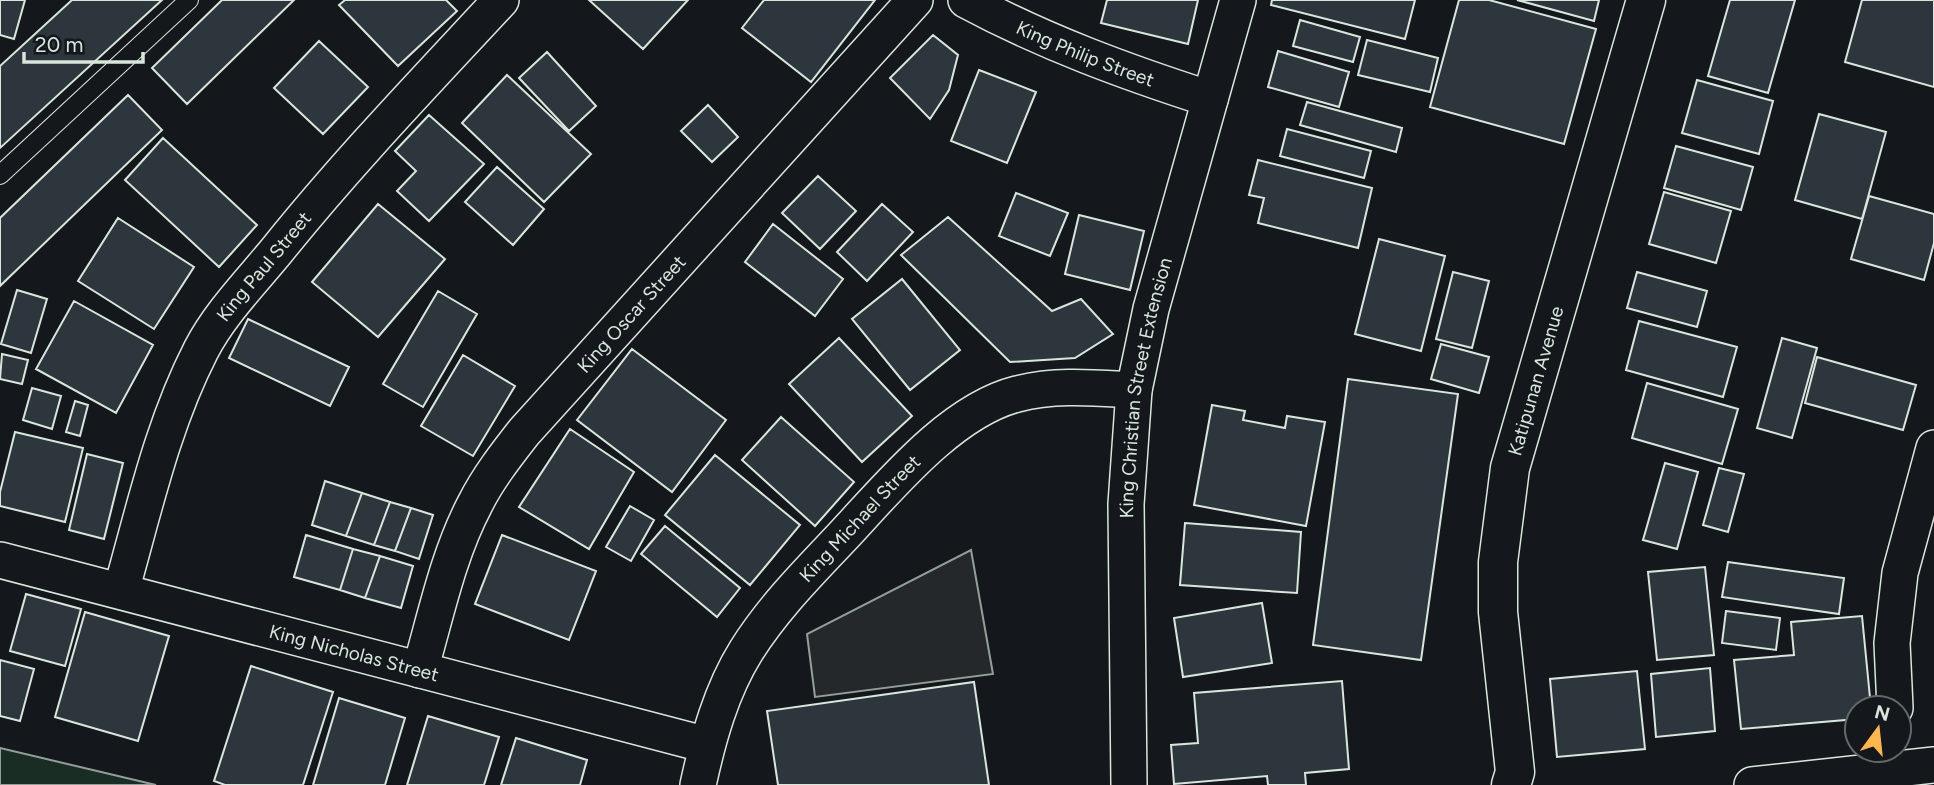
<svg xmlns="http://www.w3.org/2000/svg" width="1934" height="785" font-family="Figtree,sans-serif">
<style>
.green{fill:#1a2d24;stroke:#939e99;stroke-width:2}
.parking{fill:#24282b;stroke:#939e99;stroke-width:2}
.building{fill:#2c363c;stroke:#d8e6dc;stroke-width:2}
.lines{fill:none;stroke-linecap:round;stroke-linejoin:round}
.lane-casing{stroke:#d8e6dc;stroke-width:20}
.street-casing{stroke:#d8e6dc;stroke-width:38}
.secondary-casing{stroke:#d8e6dc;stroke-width:41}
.lane{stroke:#14181c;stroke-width:18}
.street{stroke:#14181c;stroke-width:35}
.secondary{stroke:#14181c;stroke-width:38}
.labels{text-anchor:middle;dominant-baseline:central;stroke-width:5;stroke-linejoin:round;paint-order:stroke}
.street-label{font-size:19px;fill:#d8e6dc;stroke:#14181c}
</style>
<rect width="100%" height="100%" fill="#14181c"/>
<path class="green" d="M0 748 156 785H0Z"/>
<path class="parking" d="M971 550 993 674 815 697 807 634Z"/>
<path class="building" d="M0 0H25L14 39 0 35Z
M72 0H162L0 148V66Z
M222 0H294L187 104 152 68Z
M345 0H446L457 11 398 66 339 5Z
M589 0H688L643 49Z
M764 0H875L811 82 742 28Z
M1107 0H1198L1188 44 1101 23Z
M1272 0H1415L1405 39 1271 5Z
M1459 0H1489L1596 29 1564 144 1430 107Z
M1517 0H1599L1594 21Z
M1730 0H1795L1768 93 1708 76Z
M1862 0H1934V87L1845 62Z
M1300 20 1360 37 1353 62 1293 46Z
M933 35 958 55 949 90 930 119 890 78Z
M1367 40 1438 58 1430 92 1358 75Z
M319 41 368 87 323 134 274 88Z
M1278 51 1349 72 1339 107 1268 87Z
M547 52 596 106 569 131 519 78Z
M979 70 1036 92 1007 163 951 141Z
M507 75 591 154 544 202 462 123Z
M1697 80 1773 101 1759 154 1682 133Z
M128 95 162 130 0 286V218Z
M1307 102 1402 128 1396 152 1300 125Z
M708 105 738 137 712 162 681 131Z
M1819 114 1886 132 1862 219 1795 200Z
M429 115 484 164 429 221 397 191 416 171 395 151Z
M1287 129 1371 151 1364 178 1280 156Z
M163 138 257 225 219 267 125 180Z
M1676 146 1753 167 1741 210 1664 188Z
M1258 160 1372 188 1358 248 1258 223 1264 198 1249 195Z
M497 167 544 209 513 245 465 202Z
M818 176 856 211 820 249 782 213Z
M1664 192 1731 211 1716 263 1649 244Z
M1016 193 1068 213 1050 256 999 236Z
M1869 196 1934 214V243L1924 280 1851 259Z
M378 204 445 259 378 337 312 282Z
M882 204 913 232 867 281 837 252Z
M1079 215 1144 231 1130 290 1065 274Z
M948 217 1052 311 1081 299 1113 334 1075 358 1010 362 901 255Z
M118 218 194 267 154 329 78 281Z
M773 224 843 279 815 316 745 262Z
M1379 239 1445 256 1421 351 1355 334Z
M1453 272 1489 281 1472 348 1436 339Z
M1637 272 1707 291 1697 327 1627 308Z
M902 279 960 350 910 390 852 319Z
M17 290 47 299 31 353 1 344Z
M438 291 477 314 423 407 383 384Z
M74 301 153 345 116 413 36 369Z
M248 319 349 367 330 406 229 358Z
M1639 321 1737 347 1723 397 1626 370Z
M839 338 912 416 862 462 789 384Z
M1782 338 1817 348 1792 438 1757 428Z
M1441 344 1489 357 1479 393 1431 379Z
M632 349 726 420 672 492 577 420Z
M2 354 28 360 22 384 0 379Z
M463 355 515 386 473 456 421 426Z
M1817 357 1916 385 1903 430 1805 403Z
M1348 379 1458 394 1421 660 1313 645Z
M1647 383 1738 409 1722 464 1632 438Z
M32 388 61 396 52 429 23 420Z
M75 401 88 405 80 436 66 432Z
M1212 405 1245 411 1243 420 1285 428 1287 416 1325 422 1306 526 1194 505Z
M781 417 854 482 815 526 742 460Z
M570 429 634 472 589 549 519 507Z
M15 432 83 448 65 522 0 506V492Z
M87 454 123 463 104 539 69 530Z
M715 455 800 525 750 585 665 515Z
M1665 463 1698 472 1677 549 1643 540Z
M1719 468 1744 474 1728 532 1703 525Z
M325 481 362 493 346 536 312 525Z
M362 493 390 502 374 545 346 536Z
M390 502 411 508 395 551 374 545Z
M630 506 654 520 631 561 606 547Z
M411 508 433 515 419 559 395 551Z
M1185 523 1301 532 1297 593 1180 585Z
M665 526 740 588 717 617 641 554Z
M306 535 353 549 340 590 294 577Z
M502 535 596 571 569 640 475 604Z
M353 549 380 556 365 598 340 590Z
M380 556 413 566 401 608 365 598Z
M1728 562 1844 578 1839 614 1722 597Z
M1705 567 1714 655 1657 660 1648 572Z
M26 594 81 609 65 666 10 651Z
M1262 603 1272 663 1183 677 1174 618Z
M1726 611 1780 618 1776 650 1722 643Z
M85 612 169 636 138 741 55 717Z
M1862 616 1871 708H1857V719L1741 729 1734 660 1794 655 1791 622Z
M0 660 34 669 20 721 0 716Z
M251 666 333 692 303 785H225L214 781Z
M1710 668 1715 731 1656 737 1651 674Z
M1637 671 1645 749 1557 757 1550 679Z
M1342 681 1349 769 1305 773 1306 785H1268L1267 776 1174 784 1171 745 1198 743 1194 693Z
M974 682 989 785H778L767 711Z
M339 698 405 718 385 785H313Z
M428 716 499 737 484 785H407Z
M516 738 587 760 580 785H501Z"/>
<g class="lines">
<defs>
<path id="lane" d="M0 175 189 0"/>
<g id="street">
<path id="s1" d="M966 0C1044 42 1126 72 1210 99"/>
<path id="s2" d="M0 560 707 745"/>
<path id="s3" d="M121 591C144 510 162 426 201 350 220 313 252 281 278 249 348 162 425 82 501 0"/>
<path id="s4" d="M420 670C436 615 448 555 475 504 488 478 506 455 524 432L915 0"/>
<path d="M1895 708 1892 643 1900 573 1934 448"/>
<path id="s5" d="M698 785C708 739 721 691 746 651 773 608 808 573 842 537 888 488 950 411 1017 394 1055 384 1096 388 1134 390"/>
<path id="s6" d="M1129 785 1126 504 1134 390 1151 309 1238 0"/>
<path d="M1752 785 1934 765"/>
</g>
<g id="secondary">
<path id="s7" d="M1511 785 1515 772 1498 612V562L1510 468 1646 0"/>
</g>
</defs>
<use href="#lane" class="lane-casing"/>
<use href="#street" class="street-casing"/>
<use href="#secondary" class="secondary-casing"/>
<use href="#lane" class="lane"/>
<use href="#street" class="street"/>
<use href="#secondary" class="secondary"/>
</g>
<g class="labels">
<g class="street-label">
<text stroke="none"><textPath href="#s1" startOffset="131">King Philip Street</textPath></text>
<text stroke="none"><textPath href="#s3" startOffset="359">King Paul Street</textPath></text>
<text stroke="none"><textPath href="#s4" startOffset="422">King Oscar Street</textPath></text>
<text stroke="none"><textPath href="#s7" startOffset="410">Katipunan Avenue</textPath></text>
<text stroke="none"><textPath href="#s6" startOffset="399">King Christian Street Extension</textPath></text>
<text stroke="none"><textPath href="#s5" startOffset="318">King Michael Street</textPath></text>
<text stroke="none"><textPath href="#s2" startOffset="366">King Nicholas Street</textPath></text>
</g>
</g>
<g transform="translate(1878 729) rotate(15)"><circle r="33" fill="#14181c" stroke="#626a69" stroke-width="2"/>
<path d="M0-5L12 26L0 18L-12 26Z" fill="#ffb74d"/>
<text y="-10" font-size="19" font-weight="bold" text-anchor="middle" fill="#d8e6dc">N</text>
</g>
<path d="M24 52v10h119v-10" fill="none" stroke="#d8e6dc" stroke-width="3.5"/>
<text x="35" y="52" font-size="21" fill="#d8e6dc" stroke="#14181c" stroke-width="5" paint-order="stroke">20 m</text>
</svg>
